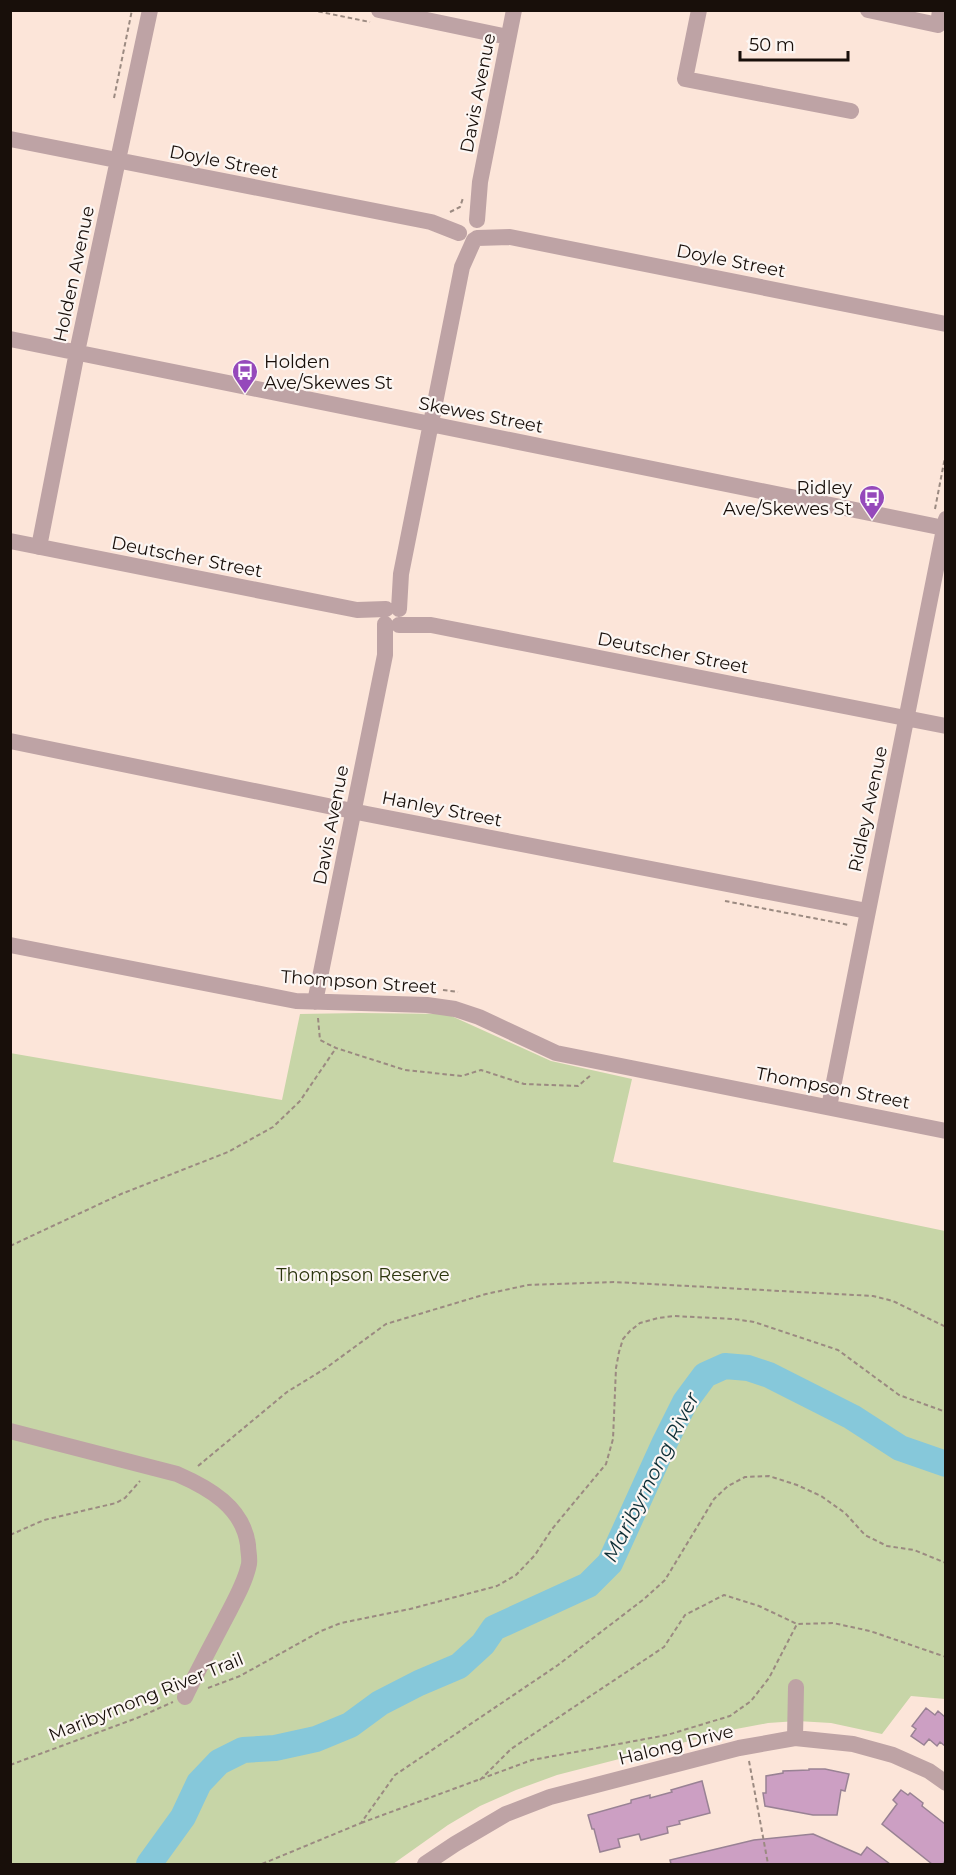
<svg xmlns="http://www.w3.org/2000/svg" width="956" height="1875" font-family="Montserrat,sans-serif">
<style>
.green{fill:#c7d5a7}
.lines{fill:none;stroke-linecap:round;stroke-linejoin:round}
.river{stroke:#86c8da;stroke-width:26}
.building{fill:#cc9fc3;stroke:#998294;stroke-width:1.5}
.path{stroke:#9b8a81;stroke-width:2;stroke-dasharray:4.5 3;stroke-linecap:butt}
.minor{stroke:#bea3a5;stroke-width:16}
.labels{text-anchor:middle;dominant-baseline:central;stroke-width:4.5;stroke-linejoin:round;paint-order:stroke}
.street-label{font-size:18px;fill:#180f0a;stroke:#fcf6f3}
.poi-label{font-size:18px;fill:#180f0a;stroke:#fcf6f3;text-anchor:start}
.park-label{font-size:18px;fill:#2c350d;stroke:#fcf6f3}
.water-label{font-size:20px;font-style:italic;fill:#0d2e36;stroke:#fcf6f3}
</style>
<rect width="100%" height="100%" fill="#fce5d9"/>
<path class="green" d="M359 1013 447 1014 551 1061 632 1079 613 1162 945 1231V1699L911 1696 882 1734 831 1723 797 1721 768 1723 736 1729 557 1775 516 1790 480 1806 448 1825 393 1864H11L10 1053 282 1100 300 1014Z"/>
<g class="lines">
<path class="river" d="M149 1864 183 1817 199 1783 219 1762 243 1750 275 1748 316 1739 350 1725 380 1703 419 1683 459 1666 483 1644 494 1628 588 1585 610 1563 665 1442 685 1402 705 1375 725 1366 748 1368 769 1375 852 1417 900 1448 946 1464"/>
</g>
<path class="building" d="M926 1708 935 1715 938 1711 945 1717V1746L940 1742 937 1746 929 1739 924 1745 911 1736 916 1729 912 1726Z
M809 1769H825L849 1774 845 1791 841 1790 837 1815H813L765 1806 763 1793H766V1776L783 1773V1771L809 1770Z
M702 1781 710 1813 679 1821 680 1824 667 1827 668 1833 641 1840 639 1834 618 1839 620 1847 600 1852 594 1829H592L588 1815 631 1803V1800L650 1795V1798L672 1792 671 1790Z
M901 1790 908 1795 910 1793 923 1803 922 1806 945 1824V1861L943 1864H932L882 1824 897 1804 893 1800Z
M813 1834 861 1855 867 1847 890 1864H671L670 1860 754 1840Z"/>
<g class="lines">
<path class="path" d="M311 10 370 22
M114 98 132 10
M450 212 460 207 463 198
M935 509 946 452
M725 901 849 925
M443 990 458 992
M318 1018 320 1040 336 1048 405 1070 462 1076 481 1070 524 1084 578 1086 591 1075
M10 1246 121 1194 228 1152 273 1127 300 1101 336 1048
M198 1466 287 1392 326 1368 386 1324 486 1294 528 1285 614 1282 873 1296 893 1301 946 1327
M10 1535 44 1520 116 1503 125 1498 140 1481
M208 1688 240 1676 321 1631 341 1623 410 1609 497 1586 516 1575 535 1555 552 1529 606 1464 613 1439 616 1368 619 1352 623 1339 630 1331 640 1323 658 1318 674 1316 734 1319 754 1322 838 1350 899 1395 946 1412
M749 1761 768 1864
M10 1765 137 1718 173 1702
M480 1780 511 1749 664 1647 685 1615 724 1595 759 1606 797 1624 833 1623 870 1631 946 1657
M361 1823 532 1760 667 1735 730 1716 751 1701 769 1678 797 1624
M262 1864 361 1823 395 1775 558 1665 644 1599 665 1580 714 1499 728 1486 745 1477 769 1476 797 1485 821 1496 845 1513 865 1535 887 1546 914 1550 946 1563"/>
<path class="minor" d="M379 10 508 37
M699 10 685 79 851 111
M868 10 938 25 940 10
M10 139 431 222 459 233
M477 220 480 182 514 10
M477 238 510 237 946 324
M10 339 944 528
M10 541 357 610 386 609
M39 547 77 352 150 10
M399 609 401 574 462 267 474 240
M399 625H431L946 726
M10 741 367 814 867 911
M10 945 296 1001 427 1005 455 1009 479 1017 556 1053 946 1131
M315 1002 385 655V624
M829 1107 946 519
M10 1431 177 1474C209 1488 243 1507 248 1545 248 1551 250 1558 249 1564 245 1584 232 1605 223 1623 210 1648 197 1672 185 1697
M795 1738 796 1687
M425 1864 455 1844 506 1814 550 1797 739 1748 795 1738 853 1744 893 1755 929 1771 946 1783"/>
</g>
<defs>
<symbol id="bus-pin" viewBox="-11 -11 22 30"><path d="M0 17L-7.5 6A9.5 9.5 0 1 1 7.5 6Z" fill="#9549bb" stroke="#fcf6f3"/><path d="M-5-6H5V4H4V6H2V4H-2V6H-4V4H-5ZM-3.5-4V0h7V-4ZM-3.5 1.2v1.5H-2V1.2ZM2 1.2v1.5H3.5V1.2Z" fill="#fff"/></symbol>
</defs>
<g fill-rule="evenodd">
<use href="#bus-pin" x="230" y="357" width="30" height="40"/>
<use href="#bus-pin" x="857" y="483" width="30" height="40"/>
</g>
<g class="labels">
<g class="street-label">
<text transform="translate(478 93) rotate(-79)">Davis Avenue</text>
<text transform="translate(224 162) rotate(11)">Doyle Street</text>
<text transform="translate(731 261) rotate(11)">Doyle Street</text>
<text transform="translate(74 274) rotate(-78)">Holden Avenue</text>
<text transform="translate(481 415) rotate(11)">Skewes Street</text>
<text transform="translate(187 557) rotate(11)">Deutscher Street</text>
<text transform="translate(673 653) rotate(11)">Deutscher Street</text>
<text transform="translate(442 809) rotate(11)">Hanley Street</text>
<text transform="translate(868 809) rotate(-78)">Ridley Avenue</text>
<text transform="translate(331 825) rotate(-79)">Davis Avenue</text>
<text transform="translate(359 982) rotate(4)">Thompson Street</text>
<text transform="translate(833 1088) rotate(11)">Thompson Street</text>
<text transform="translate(146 1697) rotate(-22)">Maribyrnong River Trail</text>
<text transform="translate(676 1745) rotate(-14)">Halong Drive</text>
</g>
<g class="poi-label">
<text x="264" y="362">Holden<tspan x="264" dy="21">Ave/Skewes St</tspan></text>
<text x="852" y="488" text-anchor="end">Ridley<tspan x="852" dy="21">Ave/Skewes St</tspan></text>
</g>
<g class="park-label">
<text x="363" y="1275">Thompson Reserve</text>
</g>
<g class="water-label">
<text transform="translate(651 1477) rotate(-63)">Maribyrnong River</text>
</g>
</g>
<rect width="956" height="1875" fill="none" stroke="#180f0a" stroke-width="24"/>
<path d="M740 51v9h108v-9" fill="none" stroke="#180f0a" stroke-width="3"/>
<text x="749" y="51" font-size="18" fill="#180f0a" stroke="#fcf6f3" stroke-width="4.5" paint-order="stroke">50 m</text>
</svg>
